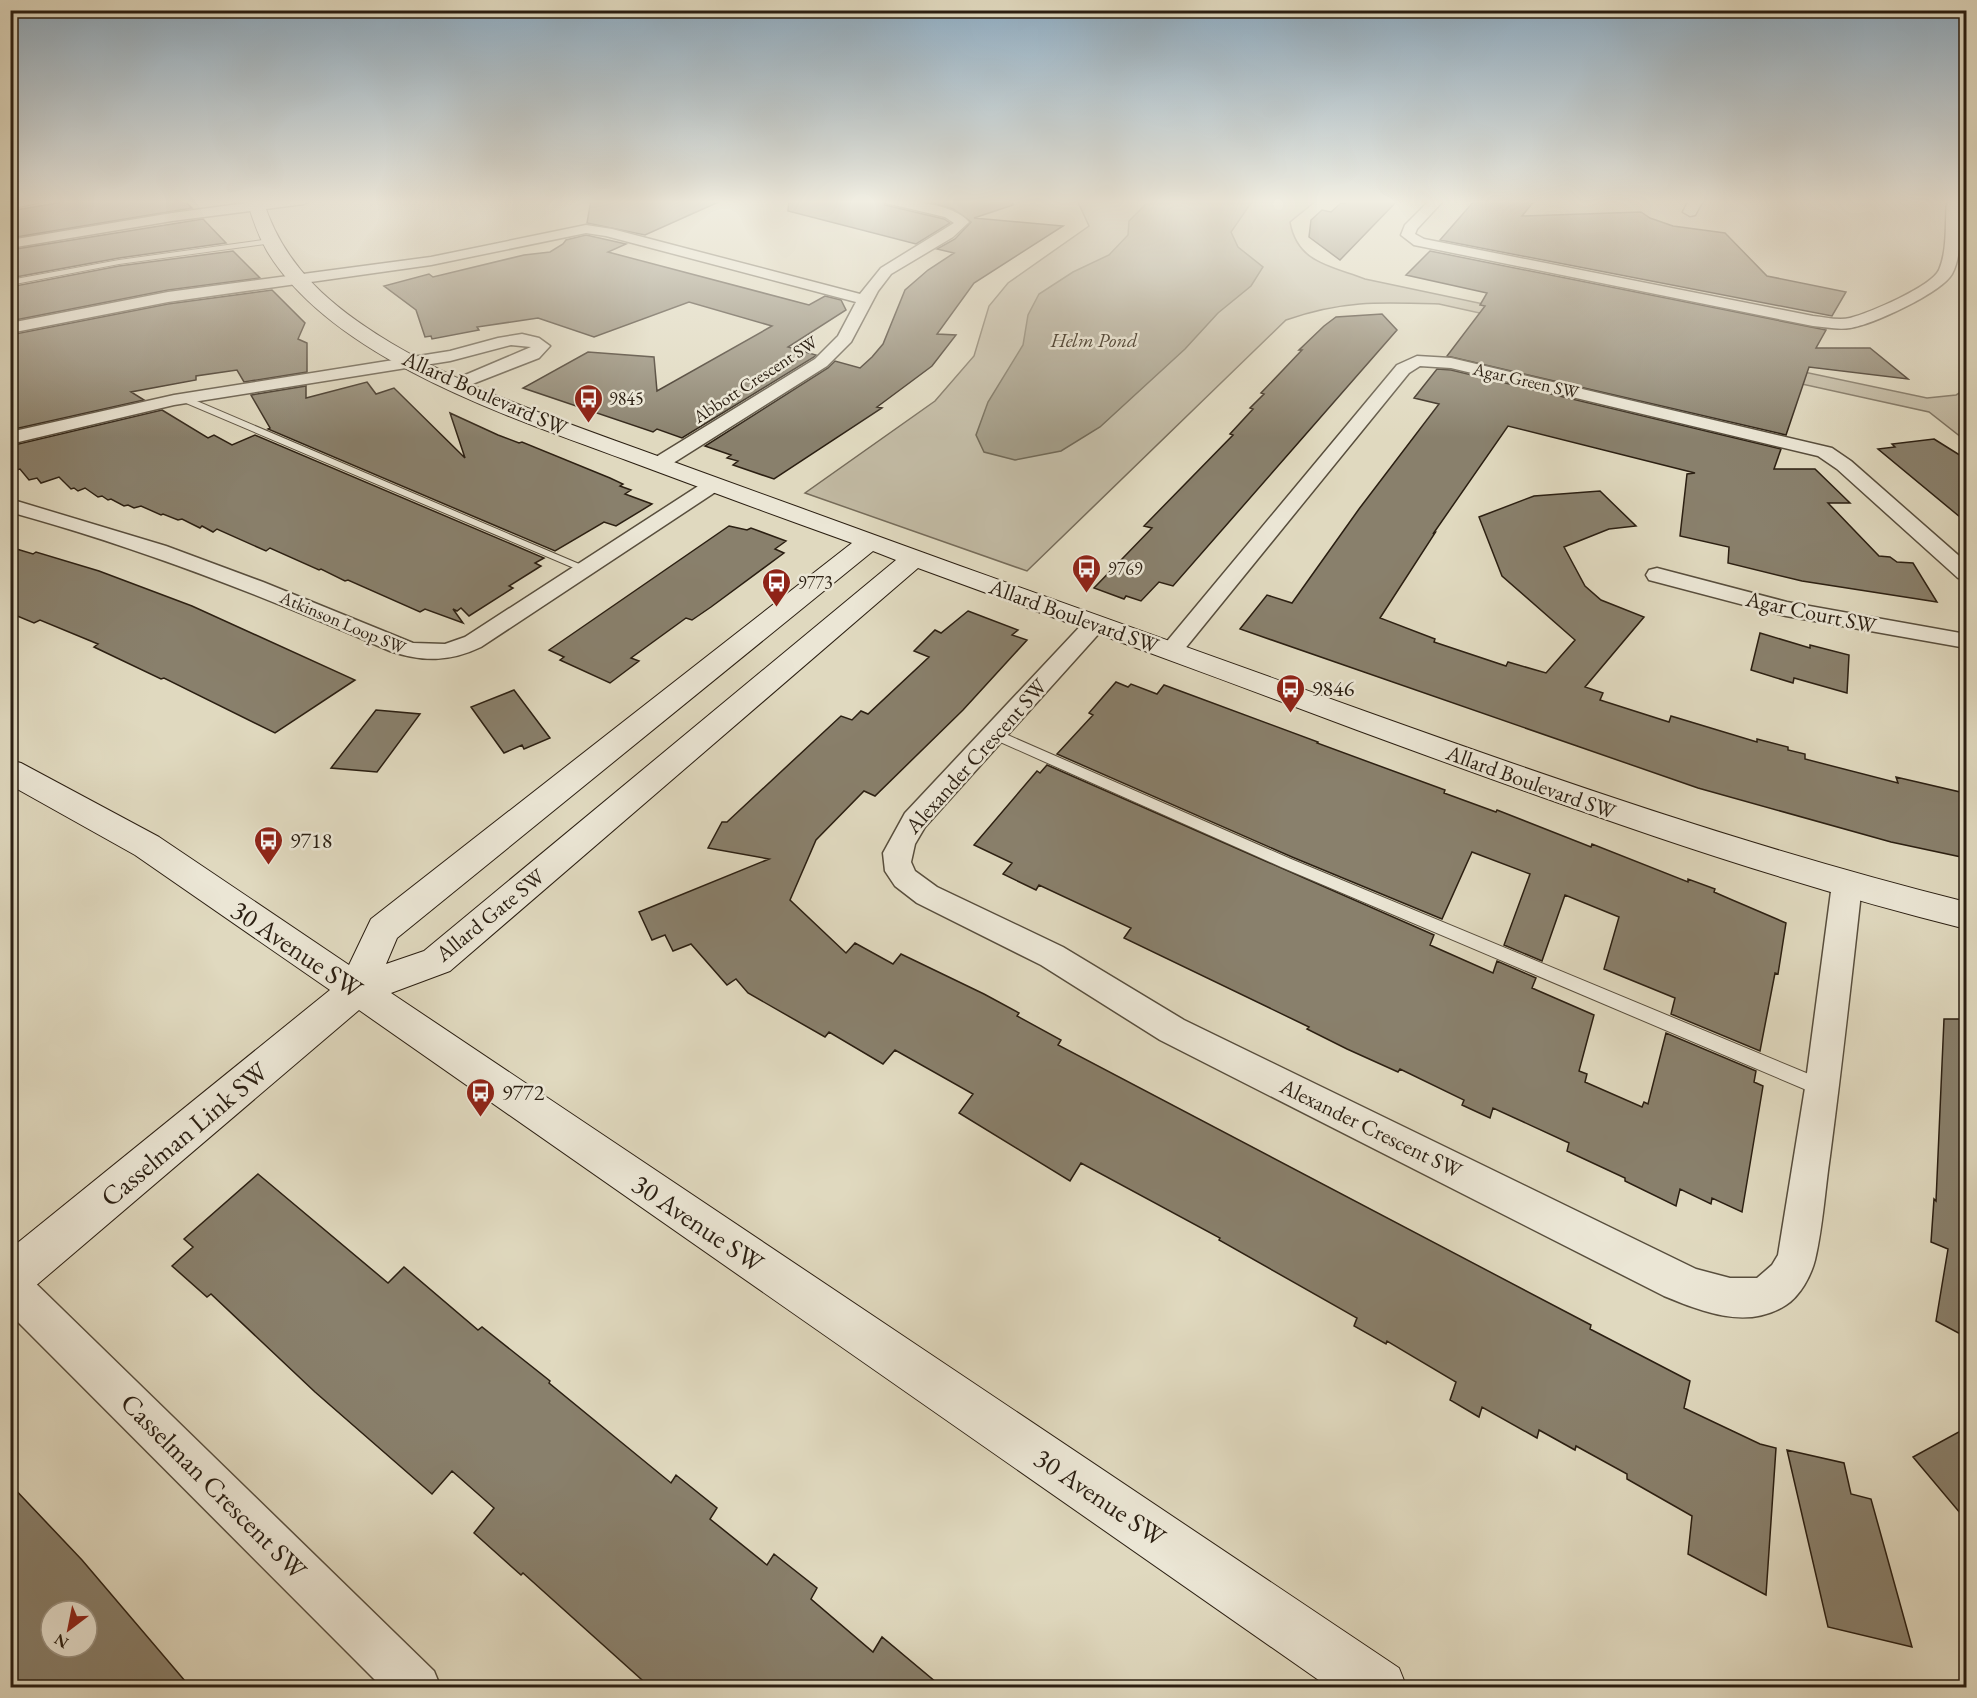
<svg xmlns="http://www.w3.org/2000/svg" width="1977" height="1698" font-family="'EB Garamond',serif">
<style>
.green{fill:#c1b9a2;stroke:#766c5a;stroke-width:1.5}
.water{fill:#a29a84;stroke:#726956;stroke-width:1.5}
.building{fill:#89806c;stroke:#2b1f12;stroke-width:1.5;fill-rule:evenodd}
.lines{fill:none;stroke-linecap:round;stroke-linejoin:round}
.lane-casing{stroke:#584e3d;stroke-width:2}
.street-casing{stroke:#584e3d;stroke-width:3}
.secondary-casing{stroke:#2b1f12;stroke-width:2}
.lane{fill:#ebe6d5;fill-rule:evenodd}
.street{fill:#ebe6d5;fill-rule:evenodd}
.secondary{fill:#ebe6d5;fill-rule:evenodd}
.labels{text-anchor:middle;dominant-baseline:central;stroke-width:5;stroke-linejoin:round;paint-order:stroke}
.far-street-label{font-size:18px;fill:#2b1f12;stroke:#ebe6d5}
.far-poi-label{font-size:18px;fill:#2b1f12;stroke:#ebe6d5;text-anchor:start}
.far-water-label{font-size:20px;font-style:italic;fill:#554a3a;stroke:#ebe6d5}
.street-label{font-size:22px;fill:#2b1f12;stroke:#ebe6d5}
.poi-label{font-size:22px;fill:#2b1f12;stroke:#ebe6d5;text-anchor:start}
.near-street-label{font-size:27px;fill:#2b1f12;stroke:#ebe6d5}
</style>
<rect width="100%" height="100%" fill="#e0d9bf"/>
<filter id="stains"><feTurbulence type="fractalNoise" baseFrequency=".00333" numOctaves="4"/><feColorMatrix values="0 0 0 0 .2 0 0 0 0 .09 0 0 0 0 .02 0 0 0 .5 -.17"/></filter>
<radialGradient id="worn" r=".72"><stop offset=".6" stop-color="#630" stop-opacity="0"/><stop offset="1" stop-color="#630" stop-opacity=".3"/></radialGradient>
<path class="green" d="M1077 200H1317L1290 222C1297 263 1331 266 1365 279L1927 398 1956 395 1966 389V441L1929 412 1439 304C1381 302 1342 300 1286 320L1027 571 805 493 935 401 974 356 989 306 1008 283 1089 226Z"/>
<path class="water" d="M1150 200H1253L1231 232 1238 247 1263 267 1251 286 1218 313 1185 349 1100 427 1061 451 1015 460 984 452 976 435 988 402 1023 345 1028 315 1039 294 1073 272 1109 255 1128 235 1129 221Z"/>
<path class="building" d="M76 200H184L192 208 10 238V211Z
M591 200H723L645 235 587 223Z
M789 200H883L885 205 944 219 950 223 916 244 788 211Z
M922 200H1012L1013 205 974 218 1063 226 974 283 937 334 956 335 932 366 877 407 882 408 774 479 733 465 738 461 727 458 731 455 705 446 828 368 835 361 860 368 872 357 883 344 905 290 928 270 954 253 937 249 955 239 971 222 953 209Z
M1349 200H1398L1340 260 1309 237 1311 220 1322 210 1331 212 1341 203 1345 204Z
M1475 200H1535L1522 216 1641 212 1650 218 1673 226 1725 233 1767 276 1846 292 1832 316 1440 240Z
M203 219 226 243 119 258 10 278V250Z
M586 235 626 244 608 252 809 305 825 296 841 300 846 310 788 347 816 355 814 357 682 438 657 429 653 432 523 388 588 352 654 357 657 391 772 326 689 302 594 337 538 318 477 327 479 330 432 339 431 336 425 337 416 310 384 286 429 274 433 277 524 255 550 252 563 244 566 240Z
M233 251 260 278 168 290 10 321V287L119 266Z
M1430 251 1826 330 1816 348H1870L1908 379 1809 367 1786 435 1447 356 1485 306 1480 305 1487 293 1406 275Z
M272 290 305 323 298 339 307 343V372L244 382 237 370 196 376V380L131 392 144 400 10 430V335L168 304Z
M1382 314 1397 330 1173 586 1159 582 1141 601 1126 596 1124 599 1094 588 1152 528 1144 526 1233 435 1230 434 1253 409 1250 408 1264 394 1261 393 1302 350H1299L1324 326 1336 317Z
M1437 369 1451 370 1781 449 1774 469H1815L1850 503H1828L1879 556 1890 557 1897 562 1913 563 1937 602 1802 581 1728 563 1729 547 1680 536 1687 474 1695 473 1508 426 1433 534 1435 533 1380 618 1435 639 1434 642 1506 666 1508 662 1546 673 1575 640 1502 576 1479 517 1534 496 1600 491 1636 526 1609 529 1564 547 1585 586 1601 600 1644 617 1585 687 1603 693 1600 700 1669 722 1671 716 1757 742V739L1788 747V750L1805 754V759L1898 783 1896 777 1960 792 1962 797 1966 798V858L1891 842 1698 788 1240 629 1267 595 1292 603 1359 509 1439 404 1414 398Z
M367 382 376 394 394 388 465 458 450 413 498 435 519 443 522 442 610 478 623 484 620 486 631 490 625 494 652 504 616 526 604 522 555 551 268 429 270 428 251 395 306 386V398Z
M162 410 208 438 214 435 232 445 255 435 544 558 535 563 541 566 509 586 513 588 469 616 461 608 457 611 453 609 463 623 425 609 420 612 348 580 345 581 321 569 319 570 270 548 266 551 217 529 213 532 202 526 200 528 182 519 178 520 163 514 161 515 141 506 134 508 128 505 124 506 111 499 108 500 102 496 98 497 85 488 78 491 74 488 71 489 59 477 41 483 37 478 29 480 20 469 10 472V446Z
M1934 439 1966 459V522L1878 449 1895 447 1892 444Z
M729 526 747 530 751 528 786 541 775 549 784 553 711 607 692 620 686 618 631 658 639 661 610 683 560 660 564 657 549 650Z
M10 547 33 554 36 552 99 571 192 606 355 680 275 733 164 678 161 679 94 647 98 644 40 620 34 623 10 613Z
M968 611 1018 630 1012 635 1027 640 963 710 875 796 864 791 816 840 790 900 846 953 855 943 893 964 901 954 984 994 1019 1013 1017 1016 1061 1040 1058 1045 1591 1325 1590 1329 1690 1381 1684 1408 1760 1444 1776 1448 1766 1595 1688 1554 1692 1516 1627 1479V1474L1576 1446 1575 1450 1539 1430 1537 1438 1482 1407 1479 1417 1450 1400 1456 1382 1387 1341 1386 1344 1354 1326 1357 1318 1219 1240 1220 1238 1081 1163 1070 1181 959 1113 973 1094 895 1050 883 1064 829 1032 825 1037 748 993 736 979 727 985 691 944 673 951 665 935 652 940 639 912 769 859 708 848 722 822H727L841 716 852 720 861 711 868 714 929 657 914 651 935 630 941 633Z
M1760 633 1810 648V645L1849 655 1847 693 1794 678 1793 683 1751 670Z
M1116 682 1128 687 1131 684 1157 694 1164 685 1318 742 1317 743 1445 790 1444 793 1496 812 1497 810 1591 847 1592 844 1688 882V879L1715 889 1714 892 1730 899 1786 923 1778 974 1775 973 1760 1051 1671 1014 1675 998 1604 969 1619 917 1565 895 1542 961 1504 945 1530 874 1472 852 1442 919 1292 857 1057 754 1093 715 1089 713Z
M514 690 550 738 524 749 522 745 504 753 471 707Z
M376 710 420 714 377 772 331 768Z
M1047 765 1434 935 1430 945 1493 973 1497 961 1536 978 1532 988 1594 1015 1579 1071 1587 1074 1585 1082 1642 1107 1644 1102 1648 1104 1666 1033 1756 1071 1754 1082 1763 1086 1742 1212 1712 1198 1711 1204 1680 1189 1676 1206 1625 1181V1178L1567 1151 1569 1143 1493 1108 1490 1118 1462 1105 1464 1100 1400 1069 1398 1072 1347 1049 1307 1029 1309 1027 1124 938 1131 928 1039 885 1036 890 1003 874 1012 863 974 845 1037 771 1040 773Z
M1944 1019H1966V1337L1936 1321 1948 1249 1931 1242 1934 1199 1936 1201Z
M258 1174 388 1283 404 1267 478 1330 482 1327 550 1381 549 1383 671 1483 676 1475 717 1508 710 1519 767 1565 774 1554 817 1588 811 1599 873 1652 882 1637 943 1688H651L523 1573 521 1575 474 1533 494 1508 452 1471 432 1494 315 1392 211 1294 207 1297 172 1266 193 1247 184 1239Z
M1966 1428V1520L1913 1457Z
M1787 1450 1844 1463 1851 1494 1871 1499 1912 1647 1828 1627Z
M10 1484 82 1560 191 1688H10ZM51 1611H87V1647H51Z"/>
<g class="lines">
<defs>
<path id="lane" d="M35 200H51L10 209V205Z
M270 239 274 241 273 243 119 264 10 285V280L119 260Z
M179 396H185L591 569 585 572 581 571 179 400Z
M994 729 1291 859 1828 1082 1831 1088 1828 1094 1822 1096 1816 1094 1281 867 989 737 987 734Z"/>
<path id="street" d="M270 200H310L304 204 172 221 10 248V240L172 213Z
M885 200C908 200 952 203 969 222L953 237 891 274 878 291 851 342 827 366 678 460 665 468H651L648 464 651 460 815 359 838 336 856 302 606 236 586 233 431 265 168 302 10 333V323L168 292 431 257 586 225 612 229 860 294 881 268 954 223 945 217 886 203Z
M1430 200H1444L1417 229 1415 234 1424 239 1813 316C1825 317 1838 321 1850 318 1869 313 1931 287 1939 270 1948 249 1945 222 1947 200H1961C1959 222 1963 254 1952 274 1941 293 1872 325 1850 328 1838 330 1825 327 1813 326L1414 245 1401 235 1405 225Z
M1689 200H1703L1695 215 1690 216 1683 212Z
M522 334 539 338 550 346 539 358 457 390 451 389 448 385 451 381 531 347 511 345 450 361 174 405 10 444V432L174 395 450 351 498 338Z
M1417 356 1451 358 1832 448 1851 461 1966 562V579L1958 578 1837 469 1818 456 1451 368 1420 366 1409 373 1179 656 1171 658 1163 656 1159 651 1163 646 1397 365Z
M713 479 720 481 723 485 720 489 481 647C450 662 422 662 390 651 266 597 141 548 10 512V499L166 546 263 582 413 643 445 644 465 637 706 481Z
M1657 568 1787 602 1966 634V648L1786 616 1649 580 1646 575 1649 570Z
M1095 617 1103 619 1107 624 1103 629 925 827 915 844 911 862 915 871 937 887 1063 947 1184 1020 1696 1269 1730 1278H1757L1772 1265 1778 1255 1805 1088 1832 884 1837 876 1847 873 1857 876 1862 884C1852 975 1842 1065 1830 1156 1825 1190 1823 1226 1815 1260 1811 1276 1800 1296 1786 1305 1747 1330 1703 1312 1664 1296L1160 1040 1041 965 917 903 895 886 885 871 883 853 905 813 1087 619Z
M10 1267 24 1272 434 1671 441 1688H383L10 1314Z"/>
<path id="secondary" d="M247 200H263C284 268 333 308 391 343 470 390 556 419 641 450 748 489 853 527 960 566 1095 614 1231 663 1367 712 1565 783 1762 851 1966 902V929C1758 877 1558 804 1357 730 1211 675 1064 621 918 568L450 971 391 993 1399 1668 1407 1688H1330L359 1010 26 1294 10 1300V1249L330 990 135 855 10 785V760L21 763 159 837 349 965 371 919 852 543C776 516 701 488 626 460 513 418 333 360 267 251 258 235 252 218 247 200ZM873 551 896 560 424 951 386 964 397 938Z"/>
</defs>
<use href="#lane" class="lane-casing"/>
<use href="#street" class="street-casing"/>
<use href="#secondary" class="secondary-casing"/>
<use href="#lane" class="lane"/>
<use href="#street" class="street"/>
<use href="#secondary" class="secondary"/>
</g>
<linearGradient id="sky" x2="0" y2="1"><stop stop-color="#8caac0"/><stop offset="0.46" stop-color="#f1eee2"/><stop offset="1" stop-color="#f1eee2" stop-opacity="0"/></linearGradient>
<rect width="1977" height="438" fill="url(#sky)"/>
<defs>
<symbol id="bus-pin" viewBox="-11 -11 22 30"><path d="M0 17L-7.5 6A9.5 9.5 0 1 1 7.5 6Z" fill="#8f2418" stroke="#ebe6d5"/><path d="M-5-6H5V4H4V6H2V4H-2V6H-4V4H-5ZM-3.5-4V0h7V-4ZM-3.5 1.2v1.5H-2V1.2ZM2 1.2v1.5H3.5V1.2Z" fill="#fff"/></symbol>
</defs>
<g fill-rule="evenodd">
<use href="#bus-pin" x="572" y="382" width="33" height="45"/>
<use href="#bus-pin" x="1070" y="552" width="33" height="45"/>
<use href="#bus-pin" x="760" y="566" width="33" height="45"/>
<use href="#bus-pin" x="1274" y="672" width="33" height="45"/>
<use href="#bus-pin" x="252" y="824" width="33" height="45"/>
<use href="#bus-pin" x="464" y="1076" width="33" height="45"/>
</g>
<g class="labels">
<g class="far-street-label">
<text transform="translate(755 379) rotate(-33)">Abbott Crescent SW</text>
<text transform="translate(1526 380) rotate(13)">Agar Green SW</text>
<text transform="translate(343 622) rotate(23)">Atkinson Loop SW</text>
</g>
<g class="far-poi-label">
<text x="609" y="398">9845</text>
<text x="1108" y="568">9769</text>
<text x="798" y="582">9773</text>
</g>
<g class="far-water-label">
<text x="1094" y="340">Helm Pond</text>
</g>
<g class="street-label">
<text transform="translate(485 393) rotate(24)">Allard Boulevard SW</text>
<text transform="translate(1811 612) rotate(12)">Agar Court SW</text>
<text transform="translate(1074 616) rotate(20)">Allard Boulevard SW</text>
<text transform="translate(976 756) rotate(-48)">Alexander Crescent SW</text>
<text transform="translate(1531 782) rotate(20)">Allard Boulevard SW</text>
<text transform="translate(490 915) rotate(-39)">Allard Gate SW</text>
<text transform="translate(1371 1128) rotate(26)">Alexander Crescent SW</text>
</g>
<g class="poi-label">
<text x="1312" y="688">9846</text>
<text x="290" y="840">9718</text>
<text x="502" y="1092">9772</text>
</g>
<g class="near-street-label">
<text transform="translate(297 949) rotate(34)">30 Avenue SW</text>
<text transform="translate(184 1134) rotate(-40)">Casselman Link SW</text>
<text transform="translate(698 1223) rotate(34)">30 Avenue SW</text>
<text transform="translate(214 1486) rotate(45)">Casselman Crescent SW</text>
<text transform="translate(1100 1497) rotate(34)">30 Avenue SW</text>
</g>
</g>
<rect width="1977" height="1698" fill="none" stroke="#e0d9bf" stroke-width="36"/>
<rect x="12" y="12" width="1953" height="1674" fill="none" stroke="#2b1f12" stroke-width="3"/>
<rect x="18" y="18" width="1941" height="1662" fill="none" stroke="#2b1f12" stroke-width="1.5"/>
<g transform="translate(69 1629) rotate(212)"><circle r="28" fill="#ebe6d5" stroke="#9e9687" stroke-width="1.5"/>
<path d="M0-4.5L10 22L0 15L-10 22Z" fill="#8f2418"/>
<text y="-9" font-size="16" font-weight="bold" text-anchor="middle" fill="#2b1f12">N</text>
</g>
<rect width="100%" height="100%" filter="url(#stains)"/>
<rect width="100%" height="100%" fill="url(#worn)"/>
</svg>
